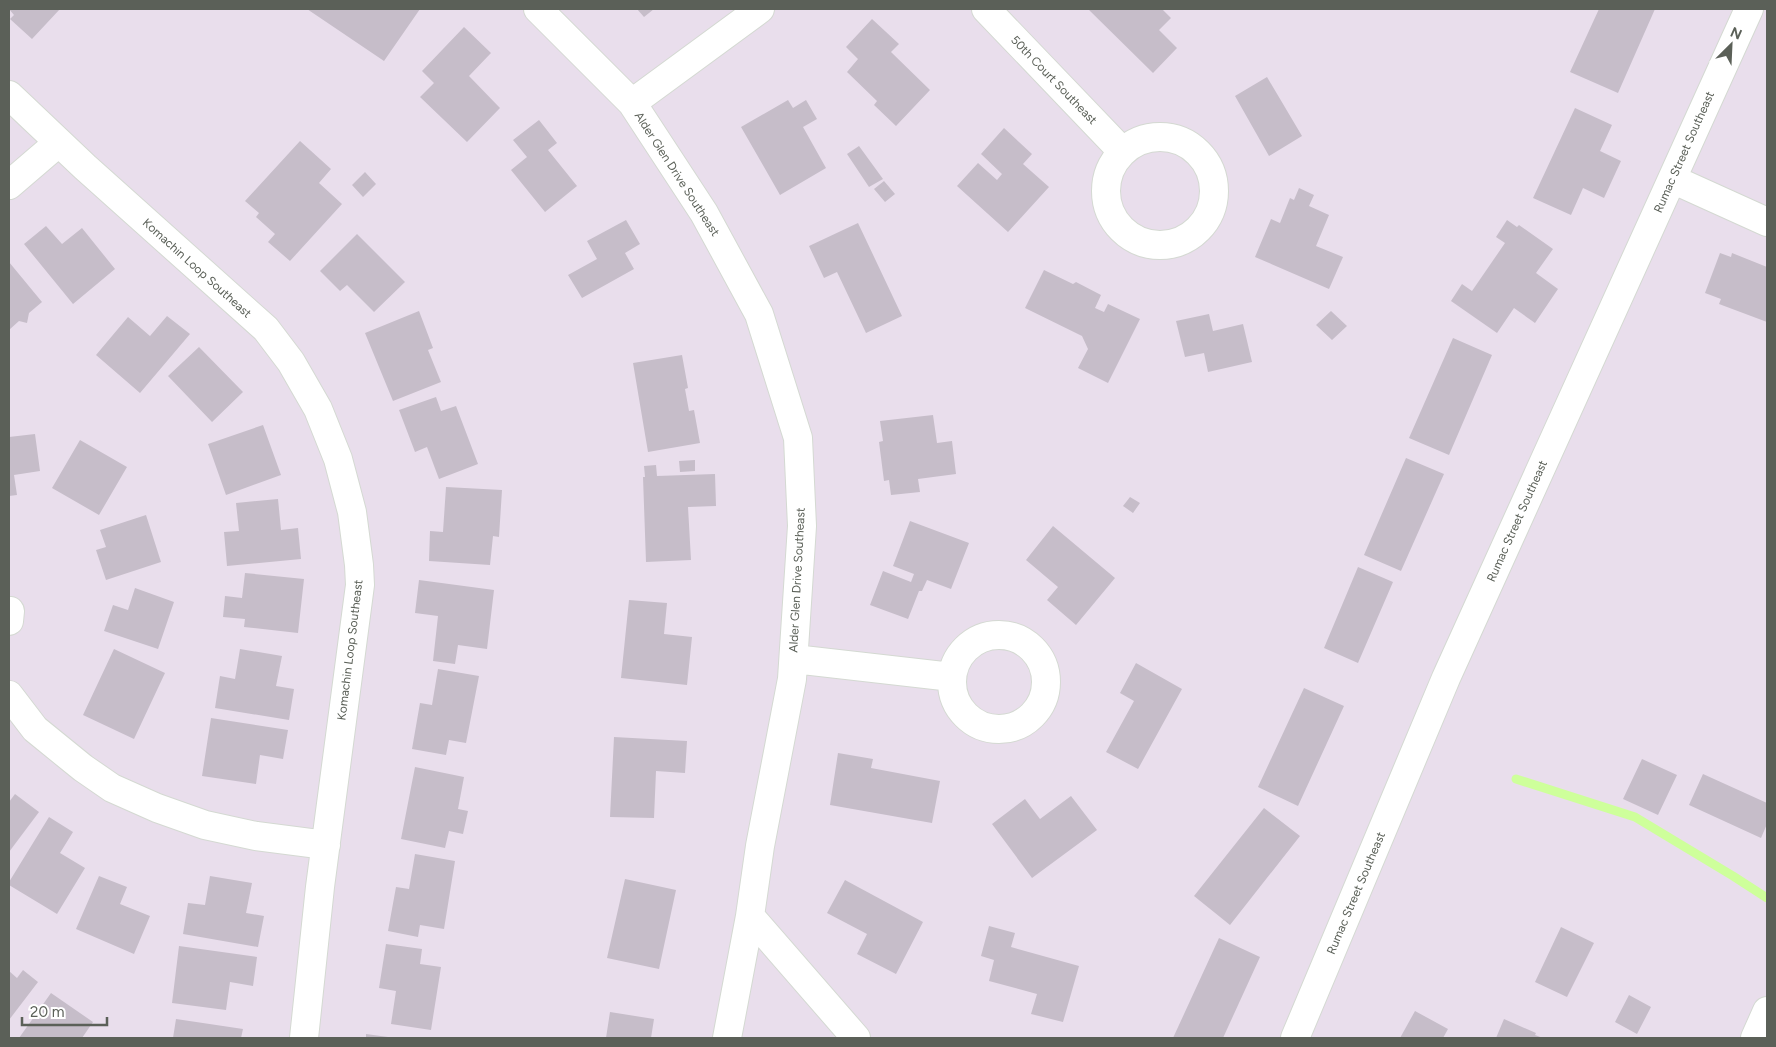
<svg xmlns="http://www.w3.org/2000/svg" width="1776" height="1047" font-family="Figtree,sans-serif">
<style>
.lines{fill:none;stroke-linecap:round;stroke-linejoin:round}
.stream{stroke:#ceff9b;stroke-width:9}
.building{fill:#c6bdc9}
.minor-casing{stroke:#d4d9d2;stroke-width:30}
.minor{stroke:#fff;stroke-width:28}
.labels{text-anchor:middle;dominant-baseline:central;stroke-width:4;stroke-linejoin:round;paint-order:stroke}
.street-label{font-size:12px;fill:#5b6058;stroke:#fff}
</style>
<rect width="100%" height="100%" fill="#e9deec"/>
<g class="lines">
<path class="stream" d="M1516 779 1635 817 1733 876 1767 898"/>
</g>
<path class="building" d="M9 9H60L32 39 10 19 14 15Z
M307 9H420L384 61Z
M637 9H654L644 17Z
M1088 9H1162L1171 18 1159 30 1177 48 1153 73Z
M1599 9H1655L1618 93 1570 72Z
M872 19 899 44 891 52 930 90 896 126 874 105 877 101 847 72 858 59 846 47Z
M464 27 491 53 469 76 500 108 467 142 420 97 434 83 422 71Z
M1267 77 1302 136 1269 156 1235 96Z
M788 100 793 108 806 100 817 119 803 127 826 168 780 195 741 127Z
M1575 108 1612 125 1600 151 1621 161 1604 198 1583 188 1571 215 1533 198Z
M539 120 557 143 548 150 577 186 545 212 511 170 527 157 513 140Z
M1004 128 1032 154 1023 164 1049 187 1008 232 957 186 978 163 997 180 1002 174 981 154Z
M300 141 331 169 319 183 342 204 290 261 268 242 275 234 256 217 259 213 245 201Z
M859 146 883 179 869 187 847 154Z
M365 172 376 184 363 197 352 185Z
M884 181 895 194 885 202 874 189Z
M1299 188 1314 195 1309 206 1329 215 1316 246 1343 257 1329 289 1255 257 1271 219 1280 223 1290 198 1294 200Z
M626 220 640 244 625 253 634 269 582 298 568 275 597 259 587 241Z
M1507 220 1517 227 1519 225 1553 249 1536 273 1558 289 1535 323 1514 308 1497 333 1451 301 1462 284 1472 291 1505 243 1496 237Z
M858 223 902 316 866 333 837 272 824 278 809 246Z
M46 226 62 244 82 228 115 269 73 304 24 244Z
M357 234 405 282 374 312 347 285 340 291 320 271Z
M1720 253 1731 257 1732 253 1767 267V322L1719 304 1721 299 1705 293Z
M9 262 42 302 29 313 27 323 19 321 9 330Z
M1044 270 1073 284 1076 282 1101 295 1095 308 1104 312 1108 304 1140 319 1108 383 1078 368 1088 349 1082 336 1025 308Z
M419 311 433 348 428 350 441 382 393 401 365 333Z
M1331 311 1347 326 1332 340 1316 325Z
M1209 314 1213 331 1243 324 1252 362 1208 372 1204 353 1185 357 1176 321Z
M167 316 190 334 140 393 96 355 128 317 150 336Z
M1453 338 1492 355 1449 455 1409 438Z
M199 347 243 392 212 422 168 376Z
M682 355 688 388 685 389 689 411 694 410 700 443 648 452 633 363Z
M436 397 441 411 456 406 478 464 439 479 427 447 415 452 399 410Z
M933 415 937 443 952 441 956 474 918 479 920 492 891 495 889 480 884 481 879 442 883 441 880 421Z
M263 425 281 475 226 495 208 444Z
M35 434 40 471 14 475 17 495 9 496V437Z
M80 440 127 467 99 515 52 488Z
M1406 458 1444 474 1401 571 1364 555Z
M695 460V471L680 472 679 461Z
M656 465 657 476 715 474 716 506 688 507 691 560 646 562 643 477H645L644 466Z
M446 487 502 490 499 537 493 536 490 565 429 561 430 531 443 532Z
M1130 497 1140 503 1133 513 1123 506Z
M278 499 281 530 298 528 301 559 227 566 224 532 239 531 236 503Z
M146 515 161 562 106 580 96 550 106 547 100 530Z
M910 521 969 543 951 589 927 580 922 591H919L908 619 870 605 883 571 911 582 914 574 893 566Z
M1053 526 1115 578 1076 625 1047 600 1058 587 1026 560Z
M1358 567 1393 582 1358 663 1324 648Z
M245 573 304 579 298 633 244 627 245 619 223 617 225 596 242 598Z
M419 580 494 590 487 649 458 645 455 664 433 661 438 616 415 613Z
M135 588 174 602 158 649 104 631 113 605 128 610Z
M629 600 667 603 664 634 692 637 687 685 621 678Z
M114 649 165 673 134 739 83 715Z
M240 649 282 656 276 686 294 689 289 720 215 708 220 676 235 679Z
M1136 663 1182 689 1138 769 1106 752 1134 701 1120 693Z
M438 669 479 676 466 743 449 740 446 755 412 749 420 703 432 705Z
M1304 688 1344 706 1298 806 1258 787Z
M211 718 288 730 283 759 260 755 256 784 202 776Z
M614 737 687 741 685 773 656 771 654 818 610 817Z
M838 753 873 759 871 768 940 781 932 823 830 805Z
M1642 759 1677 775 1658 815 1623 799Z
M415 767 464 777 458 809 468 811 463 834 449 831 445 848 401 839Z
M1703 774 1767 803V824L1761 838 1689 805Z
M15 794 39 812 9 852V802Z
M1071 796 1097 830 1032 878 992 824 1025 799 1040 819Z
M1264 808 1300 836 1230 925 1194 896Z
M49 817 73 832 60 853 85 868 57 914 9 885V882Z
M415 854 455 861 444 929 420 925 418 937 388 931 396 887 409 889Z
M99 876 127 887 120 904 150 916 134 954 76 929Z
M210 876 252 883 246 913 264 916 258 947 183 934 188 903 205 905Z
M625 879 676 890 659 969 607 958Z
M845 880 923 922 896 974 857 954 867 934 827 913Z
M989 926 1015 933 1011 947 1079 966 1063 1022 1031 1014 1037 994 989 981 994 960 981 956Z
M1561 927 1594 943 1567 997 1535 982Z
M1219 938 1260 957 1223 1038H1173Z
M386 944 422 949 420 964 441 967 431 1030 391 1024 396 991 379 988Z
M179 946 257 957 253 986 230 982 226 1010 172 1003Z
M23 970 38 982 9 1020V971L17 978Z
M51 993 93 1022 82 1038H19Z
M1629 995 1651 1007 1637 1034 1615 1022Z
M1415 1011 1448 1029 1443 1038H1400Z
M610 1012 654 1019 651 1038H606Z
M176 1019 243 1029 241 1038H173Z
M1504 1019 1536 1033 1535 1035 1543 1038H1496Z
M366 1034 388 1037V1038H366Z"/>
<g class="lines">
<defs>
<path id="minor" d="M538 9 632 103 704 213 759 314 798 438 802 526 792 679 760 846 750 916 856 1038
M986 9 1122 151
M9 95 85 167 266 329 291 362 318 409 338 459 352 512 359 565 360 585 320 887 304 1038
M632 103 760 9
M1106 191a54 54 0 1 1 108 0a54 54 0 1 1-108 0Z
M1672 179 1767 222
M9 185 58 143
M9 621 10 611
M952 682a47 47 0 1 1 94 0a47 47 0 1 1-94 0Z
M794 659 952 677
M9 695 35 729 83 768 112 788 157 808 205 825 256 836 326 845
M727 1038 750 916
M1295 1038 1446 678 1749 9
M1755 1038 1767 1011"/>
</defs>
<use href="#minor" class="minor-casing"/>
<use href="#minor" class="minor"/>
</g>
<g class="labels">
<g class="street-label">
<text transform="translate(1054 80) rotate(46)">50th Court Southeast</text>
<text transform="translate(1684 152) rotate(-66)">Rumac Street Southeast</text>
<text transform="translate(677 174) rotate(57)">Alder Glen Drive Southeast</text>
<text transform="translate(197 268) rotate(42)">Komachin Loop Southeast</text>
<text transform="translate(1517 521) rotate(-66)">Rumac Street Southeast</text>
<text transform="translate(797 580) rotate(-87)">Alder Glen Drive Southeast</text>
<text transform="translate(350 650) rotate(-83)">Komachin Loop Southeast</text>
<text transform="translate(1356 893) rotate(-67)">Rumac Street Southeast</text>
</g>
</g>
<rect width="1776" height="1047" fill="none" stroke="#5b6058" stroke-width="20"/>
<g transform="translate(1731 45) rotate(24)" stroke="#ffffff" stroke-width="4" paint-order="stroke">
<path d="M0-4L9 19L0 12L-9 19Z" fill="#5b6058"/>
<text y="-8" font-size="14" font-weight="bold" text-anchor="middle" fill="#5b6058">N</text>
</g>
<path d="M22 1017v8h85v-8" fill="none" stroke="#5b6058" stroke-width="2.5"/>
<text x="30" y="1017" font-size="15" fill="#5b6058" stroke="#ffffff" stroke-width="4" paint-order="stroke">20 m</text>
</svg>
